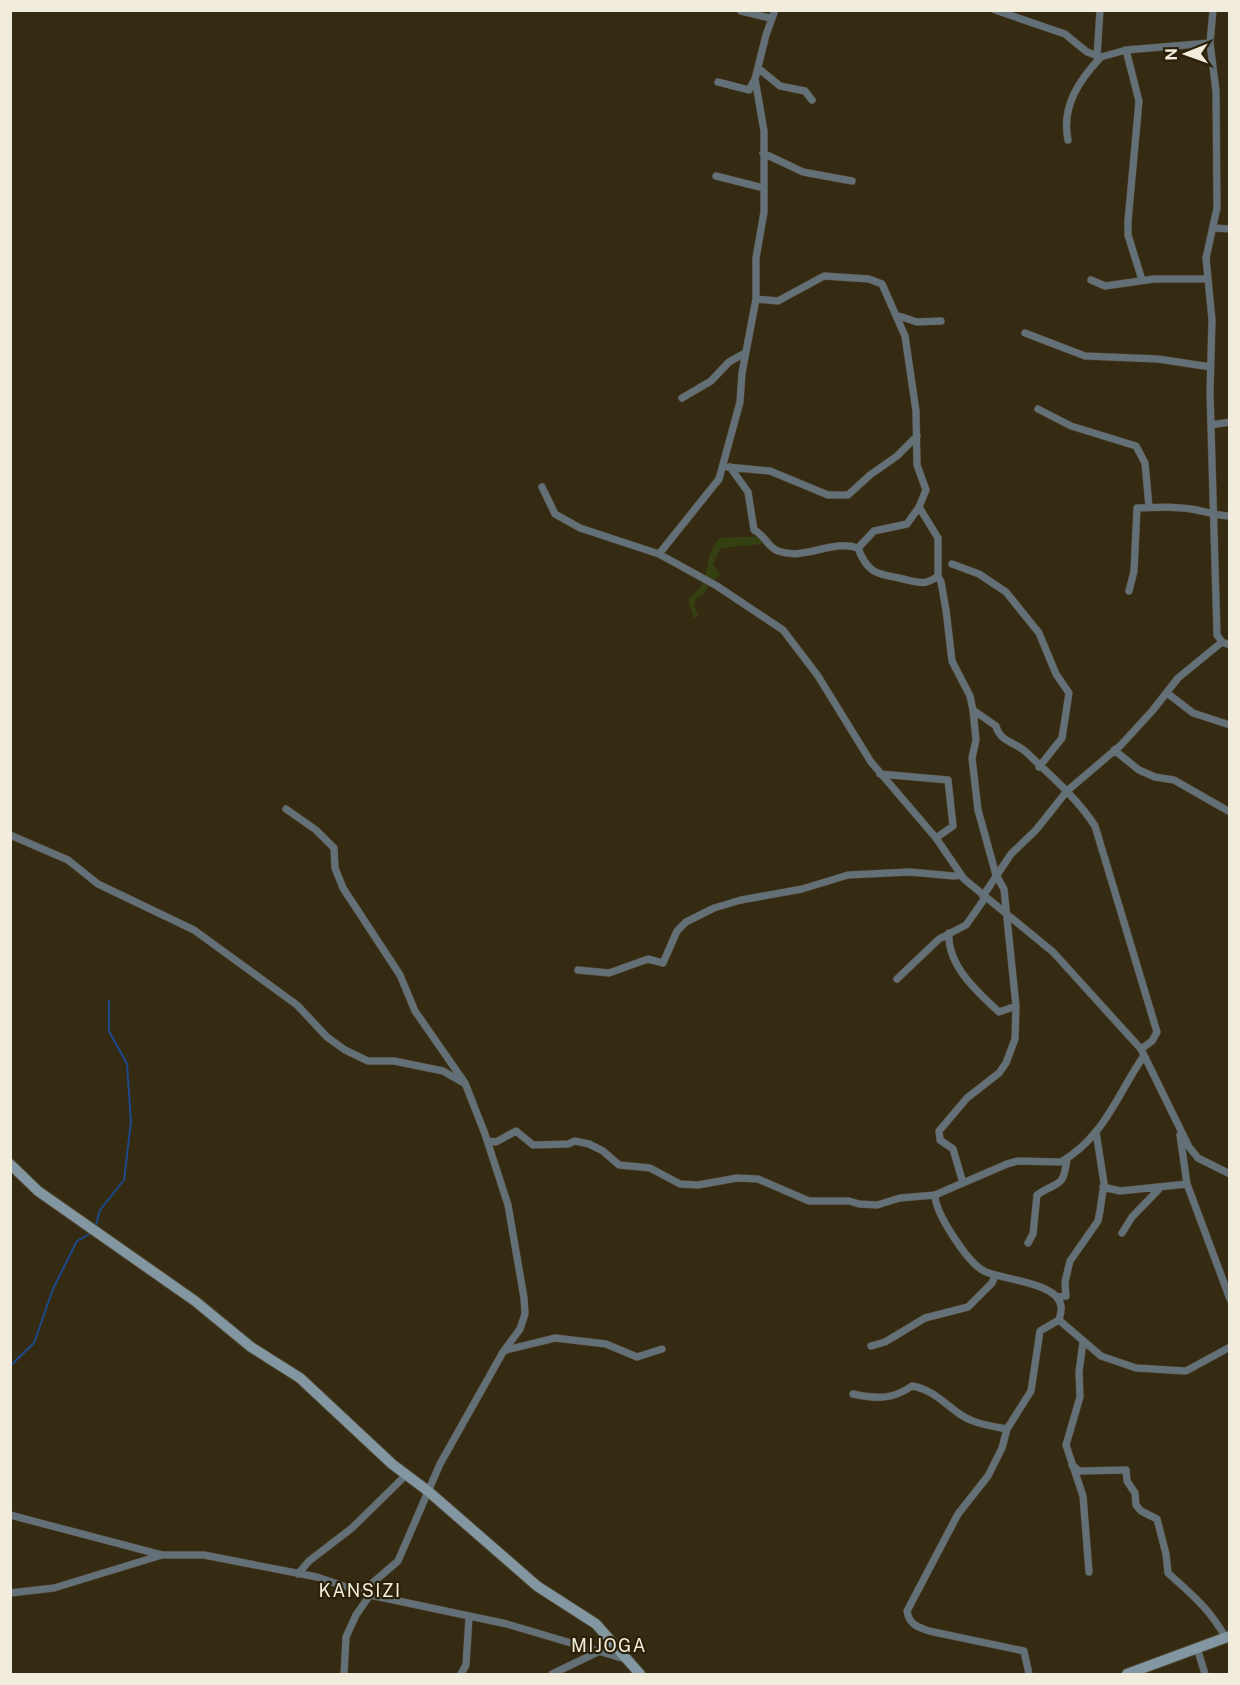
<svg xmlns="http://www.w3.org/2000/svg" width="1240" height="1685" font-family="'Public Sans',sans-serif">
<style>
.green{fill:#354011}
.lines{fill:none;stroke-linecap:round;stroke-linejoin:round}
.stream{stroke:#1d498c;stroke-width:2}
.street-casing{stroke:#4f452e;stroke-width:8}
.secondary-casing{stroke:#4f452e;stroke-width:12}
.street{stroke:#647077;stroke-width:7}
.secondary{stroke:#8297a2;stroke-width:10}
.labels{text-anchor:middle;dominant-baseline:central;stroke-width:4.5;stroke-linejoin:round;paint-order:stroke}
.quarter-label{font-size:18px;letter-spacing:1.5px;fill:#f2ecdd;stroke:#2b2108}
</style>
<rect width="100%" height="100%" fill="#352a12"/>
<path class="green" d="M764 536 762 544 721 548 713 564 720 575 708 585 705 593 696 598 694 605 698 615 694 619 688 599C717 578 699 560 720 538Z"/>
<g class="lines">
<path class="stream" d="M96 1225 100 1210 124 1180 131 1122 127 1064 109 1031V1001
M10 1366 34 1343 53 1289 77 1241 91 1233"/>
<defs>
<path id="street" d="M775 10 766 35 755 79 764 131V212L756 258V299L742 373 740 402 719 479 659 554 717 586 783 630 818 676 871 762 936 838 964 879 1053 952 1141 1049 1189 1147 1198 1158 1230 1174
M995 10 1065 34 1087 52 1101 57 1126 50 1210 43
M1213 10 1210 43 1216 91 1217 208 1206 258 1212 320 1210 392 1217 635 1222 642 1230 645
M741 11 770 18
M1126 50 1139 101 1128 221V235L1142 280
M1097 57 1100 10
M758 68 780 86 805 91 812 100
M718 82 749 90 755 79
M1068 140C1061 107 1079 80 1101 57
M763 153 803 172 852 181
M716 176 764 188
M1214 228 1230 229
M1091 280 1105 286 1154 279H1207
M756 299 778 301 824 276 869 279 882 284 905 336 916 411 917 465 926 490 919 507 938 538V576L941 582 946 610 952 661 970 696 973 710 996 726C1000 742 1015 742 1026 752 1050 775 1077 798 1095 826L1157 1032 1152 1041 1141 1049
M896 315 917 322 941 321
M1025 333 1085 356 1158 359 1211 367
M682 398 711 381 729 362 745 353
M1038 409 1071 426 1136 446 1145 463 1149 507
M1211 425 1230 422
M728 467 770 471 828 495H848L870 475 897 456 917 436
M730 467 748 492 754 530C766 536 767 547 778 551 805 561 831 539 858 548 869 578 882 573 907 580 920 583 926 585 938 576
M542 487 555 514 580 528 659 554
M858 548 874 531 907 524 919 507
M952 564 979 574 1006 592 1039 633 1056 674 1069 693 1062 738 1039 767
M1129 591 1134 571 1137 508C1158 507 1181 506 1201 511 1212 513 1218 516 1230 516
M1167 693 1193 713 1230 725
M1114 750 1139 770 1155 777 1174 780 1230 812
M880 774 948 780 953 826 936 838
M286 809 316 830 334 848 335 868 343 888 400 975 415 1011 465 1083 485 1134 508 1205 524 1298 525 1314 520 1329 503 1352 440 1464 398 1561 362 1592
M10 835 68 860 98 884 194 930 297 1005 327 1037 345 1050 368 1061H394L443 1071 462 1082
M983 896 1011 854 1036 830 1067 791 1121 745 1153 710 1178 678 1222 642
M949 933C947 965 977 992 999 1012L1016 1006
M578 970 609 973 648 959 663 963 677 931 686 922 714 908 741 900 802 889 848 875 910 872 954 876 961 875
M897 979 939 939 966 925 985 898
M1180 1135 1187 1184 1230 1299
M488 1141 496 1142 516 1131 533 1145 568 1144 575 1141 589 1144 603 1151 619 1165 650 1168 680 1184 698 1185 737 1178 758 1179 809 1201H849L859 1204 877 1205 900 1198 935 1195 1007 1164 1018 1161 1061 1162C1104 1137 1117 1095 1143 1057
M963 1183 953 1149 940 1140 939 1131 967 1098 999 1073 1006 1063 1015 1039 1016 1006 1004 889 996 875 978 810 972 758 976 740 973 710
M1103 1187 1120 1191 1187 1184
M935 1195C935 1213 968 1263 984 1271 1001 1280 1058 1282 1061 1306 1062 1310 1060 1316 1059 1320
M1122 1233 1132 1217 1160 1188
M1028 1243 1033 1234 1037 1195C1058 1180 1063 1190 1067 1159
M1057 1297 1066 1296 1065 1282 1070 1261 1098 1221 1100 1211 1104 1183 1096 1132
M1083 1342 1079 1372 1080 1397 1066 1445 1083 1496 1089 1572
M871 1346 885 1342 925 1318 968 1307 992 1283 995 1275
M506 1350 555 1338 606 1344 637 1357 662 1349
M853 1394C876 1399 892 1400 912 1386 932 1389 945 1404 961 1415 975 1424 991 1426 1007 1429
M1072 1465 1079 1471 1126 1470 1127 1481 1135 1493 1136 1505 1141 1511 1157 1519 1166 1554 1168 1573C1190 1593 1211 1610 1225 1637
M10 1515 162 1555H204L317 1577 370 1595 507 1624 625 1659
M298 1574 309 1561 352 1528 406 1475
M10 1593 54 1588 162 1555
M1197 1648 1205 1674
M344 1674 346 1637 356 1615 370 1595
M461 1674 466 1665 469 1617
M552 1674 600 1651
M1029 1674 1024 1651 929 1631C917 1627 909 1624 907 1611L958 1514 988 1476 1002 1448 1007 1429 1031 1391 1040 1331 1059 1320 1101 1356 1136 1368 1186 1371 1230 1347"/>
<path id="secondary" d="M10 1164 38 1191 195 1301 251 1347 300 1378 392 1464 428 1491 537 1586 596 1624 640 1674
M1127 1674 1230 1636"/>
</defs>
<use href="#street" class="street-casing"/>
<use href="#secondary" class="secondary-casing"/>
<use href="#street" class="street"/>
<use href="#secondary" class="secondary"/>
</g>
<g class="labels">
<g class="quarter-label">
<text x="360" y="1590">KANSIZI</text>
<text x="609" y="1645">MIJOGA</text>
</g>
</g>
<rect width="1240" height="1685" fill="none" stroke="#f2ecdd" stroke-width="24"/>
<g transform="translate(1186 54) rotate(269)" stroke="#2b2108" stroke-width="4.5" paint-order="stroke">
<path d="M0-4.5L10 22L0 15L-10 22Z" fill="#f2ecdd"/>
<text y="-9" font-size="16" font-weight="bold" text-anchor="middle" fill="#f2ecdd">N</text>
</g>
</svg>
